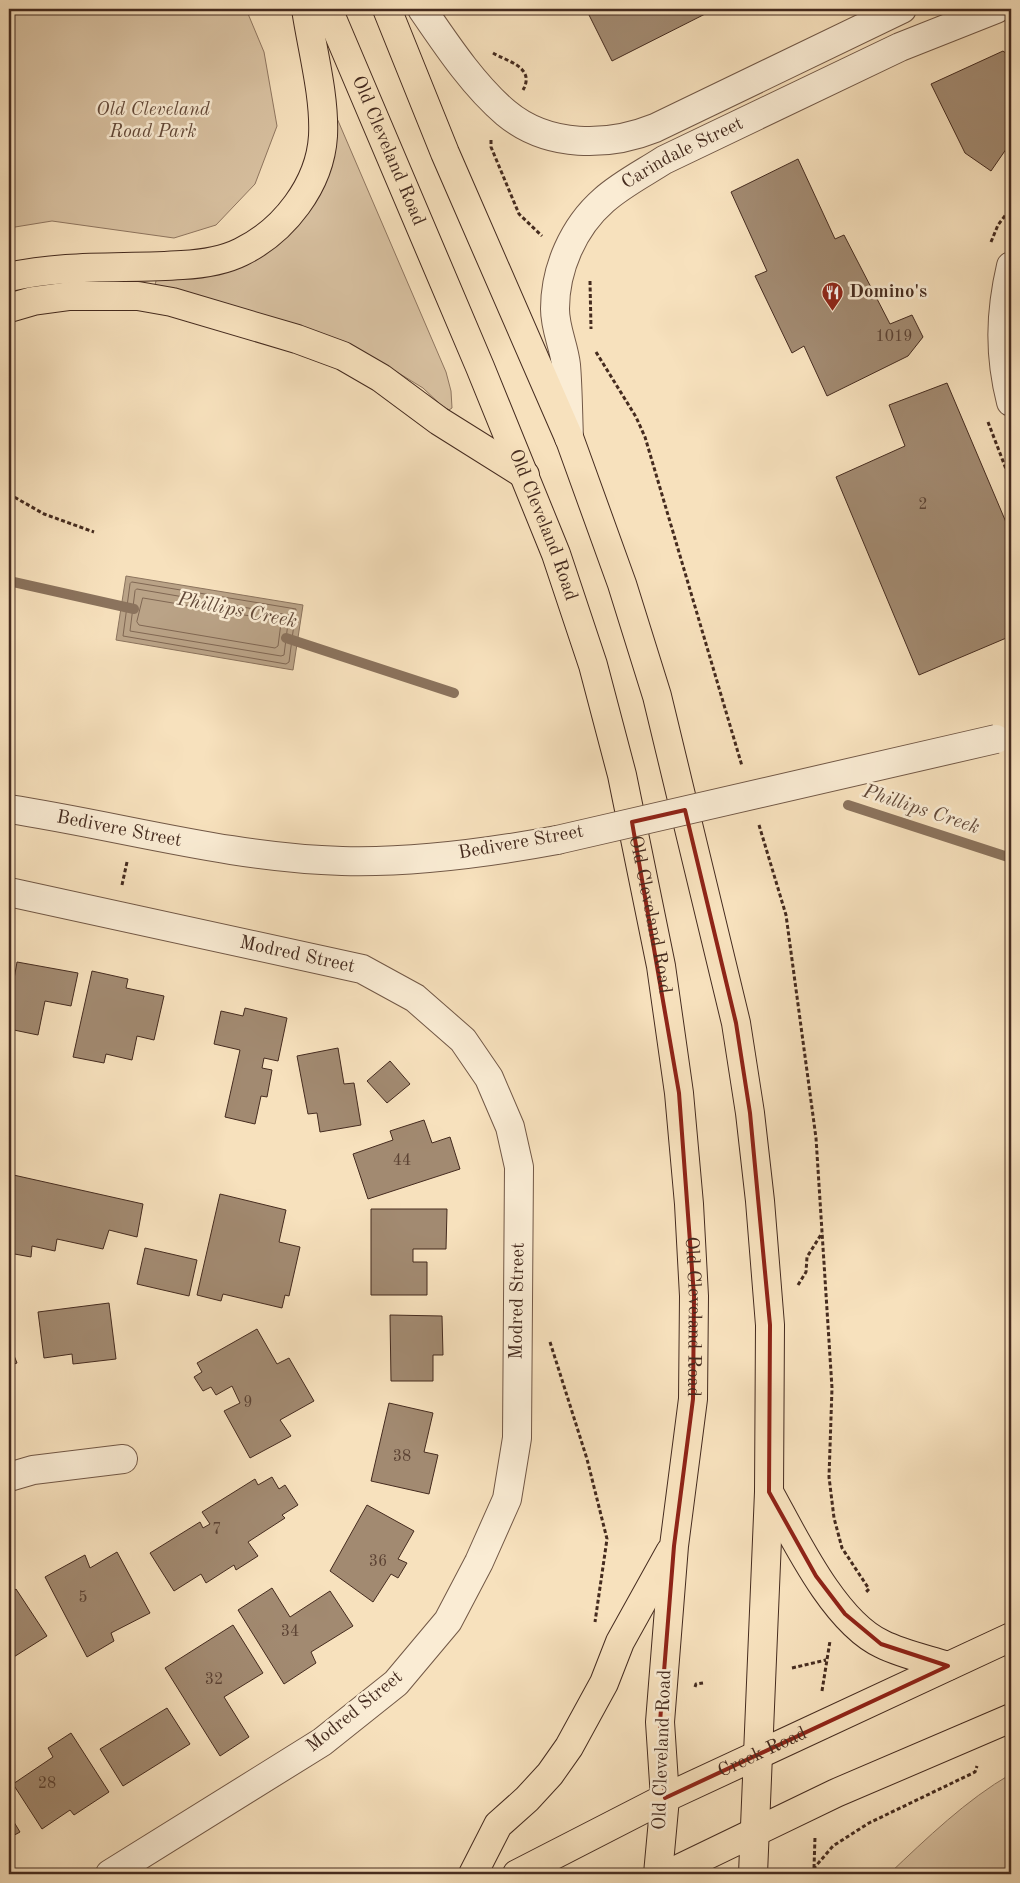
<svg xmlns="http://www.w3.org/2000/svg" width="1020" height="1883" font-family="'Old Standard TT',serif">
<style>
.green{fill:#d9c2a2;stroke:#8f7660}
.water{fill:#baa387;stroke:#8b735d}
.lines{fill:none;stroke-linecap:round;stroke-linejoin:round}
.shore{stroke:#806753;stroke-width:1}
.stream{stroke:#8b735d;stroke-width:10}
.building{fill:#a28a71;stroke:#452b1f}
.minor-casing{stroke:#725846;stroke-width:30}
.major-casing{stroke:#452b1f;stroke-width:30}
.highway-casing{stroke:#452b1f;stroke-width:30}
.path{stroke:#452b1f;stroke-width:3;stroke-dasharray:4 2.5;stroke-linecap:butt}
.minor{stroke:#faecd4;stroke-width:28}
.major{stroke:#f7e1bd;stroke-width:28}
.highway{stroke:#f7e1bd;stroke-width:28}
.minor-bridge-casing{stroke:#725846;stroke-width:30;stroke-linecap:butt}
.minor-bridge{stroke:#faecd4;stroke-width:28}
.marked{fill:none;stroke:#8f2418;stroke-width:4;stroke-linejoin:round}
.labels{text-anchor:middle;dominant-baseline:central;stroke-width:5;stroke-linejoin:round;paint-order:stroke}
.number-label{font-size:16px;fill:#5c4334}
.park-label{font-size:19px;font-style:italic;fill:#634939;stroke:#faecd4}
.street-label{font-size:19px;fill:#452b1f;stroke:#faecd4}
.poi-label{font-size:19px;font-weight:bold;fill:#452b1f;stroke:#faecd4;text-anchor:start}
.water-label{font-size:20px;font-style:italic;fill:#624939;stroke:#faecd4}
</style>
<rect width="100%" height="100%" fill="#f7e1bd"/>
<filter id="stains"><feTurbulence type="fractalNoise" baseFrequency=".004" numOctaves="4"/><feColorMatrix values="0 0 0 0 .2 0 0 0 0 .09 0 0 0 0 .02 0 0 0 .5 -.17"/></filter>
<radialGradient id="worn" r=".72"><stop offset=".6" stop-color="#630" stop-opacity="0"/><stop offset="1" stop-color="#630" stop-opacity=".3"/></radialGradient>
<path class="green" d="M9 9H246L264 52 277 126 255 184 216 225 174 238 52 221 9 228Z
M336 116 446 372 451 391 452 408 449 410 441 405 423 388 374 358 154 289 158 273 249 260Z
M1011 1774V1874H889C927 1838 966 1800 1011 1774Z"/>
<path class="water" d="M126 576 303 605 293 670 116 640Z"/>
<g class="lines">
<path class="shore" d="M132 582 296 609 289 662 286 664 123 636 130 584Z
M137 589 289 615 284 655 281 656 130 631 135 591Z
M143 598 280 621 281 623 278 646 275 648 139 625 137 622Z"/>
<path class="stream" d="M9 581 134 609
M286 638 454 693
M848 805 1011 858"/>
</g>
<path class="building" d="M586 9H715L612 61Z
M1003 51 1011 57V142L991 171 965 153 931 84Z
M798 159 835 239 844 235 890 324 912 315 923 337 908 356 827 396 804 346 792 353 755 276 767 271 731 192Z
M947 383 1011 534V636L919 675 836 477 905 446 889 405Z
M17 962 78 973 71 1006 45 1001 38 1035 9 1029V984L13 985Z
M92 971 128 979 126 988 164 996 154 1040 137 1036 132 1060 106 1054 104 1063 73 1057Z
M245 1008 287 1018 278 1061 264 1058 262 1068 272 1070 267 1097 261 1096 255 1124 225 1117 240 1050 214 1044 221 1011 243 1016Z
M338 1048 344 1084 354 1083 361 1125 320 1132 317 1113 308 1114 297 1056Z
M390 1061 410 1084 387 1103 367 1081Z
M424 1120 432 1143 450 1137 460 1169 368 1199 353 1154 393 1140 390 1131Z
M9 1174 143 1204 137 1237 109 1230 103 1249 57 1239 55 1251 32 1246 31 1257 9 1253Z
M220 1194 286 1210 279 1242 300 1247 289 1296 285 1295 282 1308 223 1294 221 1301 197 1295Z
M371 1209H447L446 1249H413V1262H427V1295H371Z
M145 1248 197 1260 189 1296 137 1284Z
M109 1303 116 1359 73 1364 72 1354 44 1358 38 1312Z
M390 1315 442 1316 443 1355H433V1381H391Z
M257 1329 277 1364 289 1358 314 1401 280 1420 291 1436 250 1458 224 1411 240 1403 232 1386 216 1395 211 1387 203 1391 194 1377 202 1372 197 1363Z
M9 1343 17 1363 9 1366Z
M389 1403 433 1413 424 1452 438 1455 429 1494 371 1481Z
M272 1477 279 1489 285 1485 298 1505 282 1515 285 1518 248 1542 258 1556 236 1570 234 1565 206 1583 201 1574 174 1591 150 1553 200 1522 203 1528 210 1524 202 1512 255 1479 258 1485Z
M367 1505 414 1531 398 1559 407 1563 398 1578 391 1574 373 1602 330 1571Z
M117 1552 150 1613 111 1633 114 1641 87 1657 45 1577 85 1555 90 1568Z
M272 1588 290 1617 330 1591 353 1626 311 1652 316 1663 284 1684 238 1610Z
M16 1589 47 1636 9 1660V1594Z
M233 1625 263 1673 224 1697 249 1737 220 1756 165 1668Z
M167 1708 190 1744 123 1786 100 1749Z
M71 1733 109 1792 74 1815 70 1810 42 1829 13 1784 53 1757 48 1748Z
M9 1814 20 1832 9 1838Z"/>
<g class="lines">
<defs>
<g id="minor">
<path d="M422 9C446 44 473 85 506 113 548 148 608 147 655 128L902 9"/>
<path d="M1011 266C1000 313 999 355 1011 402"/>
<path id="s1" d="M569 438C568 414 568 389 566 365 564 346 555 329 555 309 555 269 573 227 604 200 622 184 644 173 664 160L900 47 996 9"/>
<path id="s2" d="M9 809C120 826 230 858 342 861 414 863 487 853 557 840"/>
<path id="s3" d="M9 892 362 969 415 998 463 1040 489 1078 510 1127 519 1167 517 1438 507 1499 479 1562 448 1621 396 1683 322 1742 110 1874"/>
<path d="M9 1477 33 1470 123 1459"/>
</g>
<g id="major">
<path id="s4" d="M517 1874 665 1798 1011 1637"/>
<path d="M668 1874 836 1793 1011 1718"/>
</g>
<g id="highway">
<path id="s5" d="M328 9 480 367 556 554 593 665 622 775 661 966 679 1093 689 1204 694 1296 693 1399 674 1546 660 1722 665 1798 658 1874"/>
<path d="M387 9 445 153 570 440 622 584 657 696 736 1023 750 1113 760 1201 770 1325 769 1492 753 1874"/>
<path d="M9 277C66 264 124 269 182 265 202 264 223 261 241 252 284 231 320 185 323 136 325 96 312 49 306 9"/>
<path d="M9 308 33 301 70 296H138L172 302 297 339 343 356 381 378 439 421 525 475"/>
<path d="M769 1492C794 1537 834 1622 882 1644 902 1654 926 1659 948 1666"/>
<path d="M473 1874 498 1825 527 1799 550 1774 569 1747 604 1683 620 1642 670 1552"/>
</g>
</defs>
<use href="#minor" class="minor-casing"/>
<use href="#major" class="major-casing"/>
<use href="#highway" class="highway-casing"/>
<path class="path" d="M493 53C506 61 536 67 523 90
M491 140V147L519 214 542 236
M991 242 998 225 1011 208
M590 281 591 329
M596 352 636 417 645 437 742 766
M988 422 1011 482
M9 494 44 514 94 532
M759 825 786 915 816 1138 832 1388 829 1477 834 1518 842 1548 869 1589 865 1593
M122 885 127 862
M798 1285 806 1272 807 1257 822 1233
M550 1342 587 1459 607 1539 595 1622
M792 1668 826 1660
M695 1687 696 1684 703 1683
M822 1691 830 1641
M814 1868 815 1837
M809 1874 833 1846 869 1823 975 1772 977 1766"/>
<use href="#minor" class="minor"/>
<use href="#major" class="major"/>
<use href="#highway" class="highway"/>
<defs>
<path id="minor-bridge" d="M557 840 996 739"/>
</defs>
<use href="#minor-bridge" class="minor-bridge-casing"/>
<use href="#minor-bridge" class="minor-bridge"/>
</g>
<path class="marked" d="M685 810 736 1023 750 1113 770 1325 769 1492 816 1576 845 1614 881 1644 948 1666 665 1798 660 1722 674 1546 693 1399 694 1296 679 1093 632 822Z"/>
<defs>
<symbol id="restaurant-pin" viewBox="-11 -11 22 30"><path d="M0 17L-7.5 6A9.5 9.5 0 1 1 7.5 6Z" fill="#8f2418" stroke="#faecd4"/><path d="M-5-6h1v4h1v-4h1v4h1v-4h1v5L-1.5 .5V6h-2V.5L-5-1ZM5-6V6H3V1.5H1.5Q1.5-4 5-6Z" fill="#fff"/></symbol>
</defs>
<g fill-rule="evenodd">
<use href="#restaurant-pin" x="820" y="280" width="25" height="34"/>
</g>
<g class="labels">
<g class="number-label">
<text x="894" y="337">1019</text>
<text x="923" y="505">2</text>
<text x="402" y="1161">44</text>
<text x="248" y="1403">9</text>
<text x="402" y="1457">38</text>
<text x="217" y="1530">7</text>
<text x="378" y="1562">36</text>
<text x="83" y="1598">5</text>
<text x="290" y="1632">34</text>
<text x="214" y="1680">32</text>
<text x="47" y="1784">28</text>
</g>
<g class="park-label">
<text x="153" y="110">Old Cleveland<tspan x="153" dy="22">Road Park</tspan></text>
</g>
<g class="street-label">
<text stroke="none"><textPath href="#s5" startOffset="154">Old Cleveland Road</textPath></text>
<text stroke="none"><textPath href="#s1" startOffset="345">Carindale Street</textPath></text>
<text stroke="none"><textPath href="#s5" startOffset="559">Old Cleveland Road</textPath></text>
<text stroke="none"><textPath href="#s2" startOffset="112">Bedivere Street</textPath></text>
<text transform="translate(521 843) rotate(-10)">Bedivere Street</text>
<text stroke="none"><textPath href="#s5" startOffset="964">Old Cleveland Road</textPath></text>
<text stroke="none"><textPath href="#s3" startOffset="295">Modred Street</textPath></text>
<text transform="translate(518 1301) rotate(-89)">Modred Street</text>
<text stroke="none"><textPath href="#s5" startOffset="1369">Old Cleveland Road</textPath></text>
<text transform="translate(355 1712) rotate(-39)">Modred Street</text>
<text transform="translate(663 1750) rotate(-88)">Old Cleveland Road</text>
<text stroke="none"><textPath href="#s4" startOffset="274">Creek Road</textPath></text>
</g>
<g class="poi-label">
<text x="849" y="292">Domino's</text>
</g>
<g class="water-label">
<text transform="translate(237 611) rotate(11)">Phillips Creek</text>
<text transform="translate(921 810) rotate(18)">Phillips Creek</text>
</g>
</g>
<rect width="1020" height="1883" fill="none" stroke="#f7e1bd" stroke-width="30"/>
<rect x="10" y="10" width="1000" height="1863" fill="none" stroke="#452b1f" stroke-width="2.5"/>
<rect x="15" y="15" width="990" height="1853" fill="none" stroke="#452b1f"/>
<rect width="100%" height="100%" filter="url(#stains)"/>
<rect width="100%" height="100%" fill="url(#worn)"/>
</svg>
